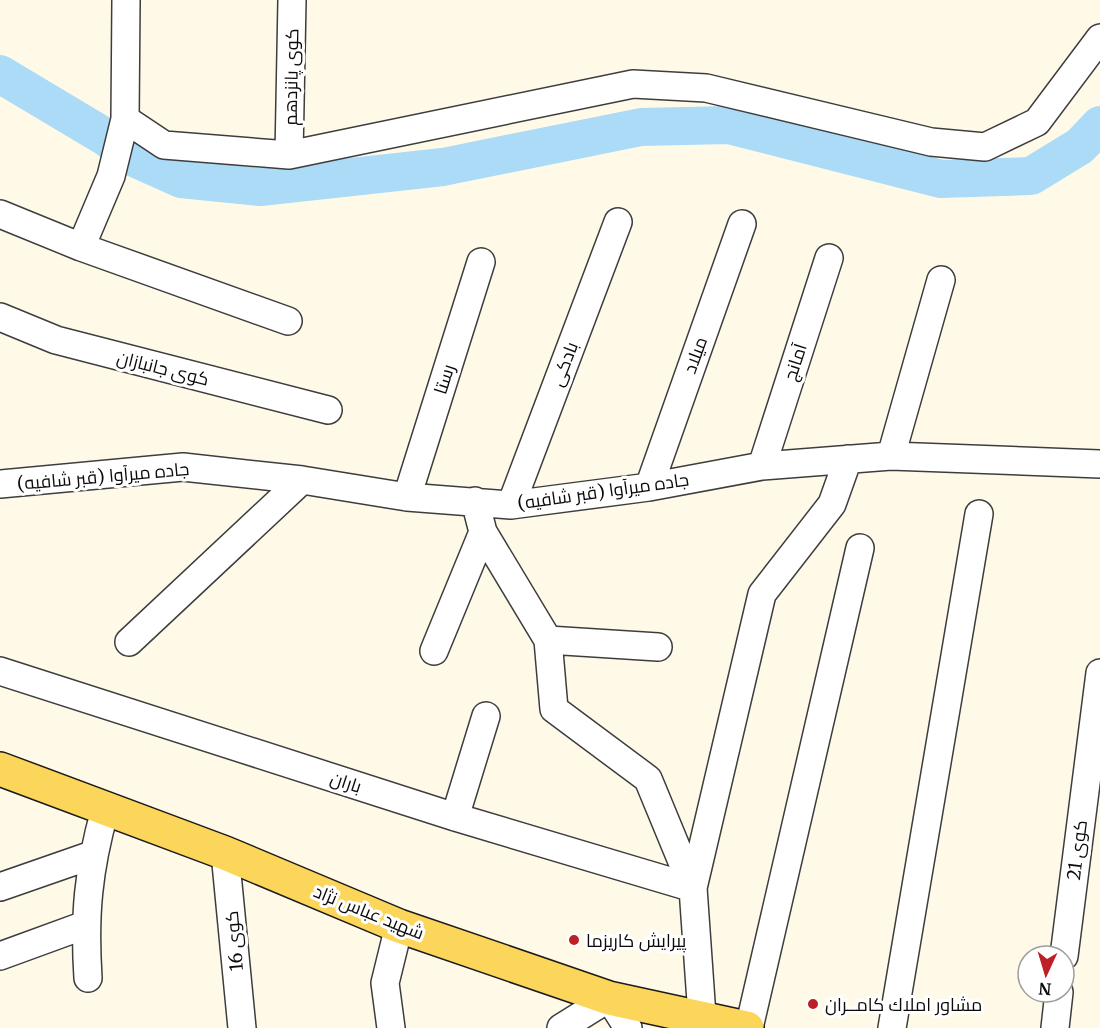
<svg xmlns="http://www.w3.org/2000/svg" width="1100" height="1028" font-family="Merriweather,Cairo,serif">
<style>
.lines{fill:none;stroke-linecap:round;stroke-linejoin:round}
.river{stroke:#abdbf7;stroke-width:38}
.minor-casing{stroke:#3d3d3d;stroke-width:30}
.major-casing{stroke:#1b1b1b;stroke-width:36}
.minor{stroke:#fff;stroke-width:27}
.major{stroke:#fcd55b;stroke-width:33}
.poi-dot{fill:#bd2027;stroke:#fff;stroke-width:2}
.labels{text-anchor:middle;dominant-baseline:central;stroke-width:6;stroke-linejoin:round;paint-order:stroke}
.street-label{font-size:18px;fill:#0a0a0a;stroke:#fff}
.poi-label{font-size:18px;fill:#0a0a0a;stroke:#fff;text-anchor:start}
</style>
<rect width="100%" height="100%" fill="#fffae8"/>
<g class="lines">
<path class="river" d="M0 74 107 138 134 158 181 179 260 187 443 167 641 127 729 125 941 179 1031 176 1080 146 1100 125"/>
<defs>
<path id="minor" d="M125 119 164 145 289 155 633 84 706 88 931 142 985 147 1037 122 1100 38
M289 155 292 0
M0 214 81 247 288 321
M81 247 111 176 125 119 126 0
M0 317 56 340 328 410
M891 456 941 280
M762 466 829 258
M0 484 183 467 302 480 407 497 511 505 649 487 762 466 891 456 1100 464
M649 487 742 224
M407 497 481 262
M475 501 483 532 548 640 554 709 648 779 693 888 702 1016
M511 505 618 222
M548 640 658 647
M129 642 302 480
M434 651 483 532
M0 671 455 817 693 888 762 594 832 504 848 459
M455 817 486 716
M225 853 242 1028
M0 887 92 855
M0 956 85 925
M1064 956 1100 673
M88 978C84 916 88 870 105 810
M391 1028 385 983 399 926
M561 1028 609 998 628 1028
M749 1028 860 548
M892 1028 979 514
M1055 1028 1059 992"/>
<path id="major" d="M0 769 225 853 399 926 609 998 747 1028"/>
</defs>
<use href="#minor" class="minor-casing"/>
<use href="#major" class="major-casing"/>
<use href="#minor" class="minor"/>
<use href="#major" class="major"/>
</g>
<g class="poi-dot">
<circle cx="574" cy="940" r="6"/>
<circle cx="813" cy="1004" r="6"/>
</g>
<g class="labels">
<g class="street-label">
<text transform="translate(291 77) rotate(-89)">کوی پانزدهم</text>
<text transform="translate(695 355) rotate(-70)">میلاد</text>
<text transform="translate(795 362) rotate(-72)">آمانج</text>
<text transform="translate(564 364) rotate(-69)">بادکی</text>
<text transform="translate(163 368) rotate(14)">کوی جانبازان</text>
<text transform="translate(444 379) rotate(-72)">رستا</text>
<text transform="translate(103 476) rotate(-5)">جاده میرآوا (قبر شافیه)</text>
<text transform="translate(603 491) rotate(-8)">جاده میرآوا (قبر شافیه)</text>
<text transform="translate(346 782) rotate(18)">باران</text>
<text transform="translate(1077 850) rotate(-83)">کوی 21</text>
<text transform="translate(369 912) rotate(22)">شهید عباس نژاد</text>
<text transform="translate(234 941) rotate(-95)">کوی 16</text>
</g>
<g class="poi-label">
<text x="586" y="940">پیرایش کاریزما</text>
<text x="825" y="1004">مشاور املاك كامــران</text>
</g>
</g>
<g transform="translate(1046 974) rotate(184)"><circle r="28" fill="#ffffff" stroke="#9d9d9d" stroke-width="1.5"/>
<path d="M0-4.5L10 22L0 15L-10 22Z" fill="#bd2027"/>
<text y="-9" font-size="16" font-weight="bold" text-anchor="middle" fill="#0a0a0a">N</text>
</g>
</svg>
